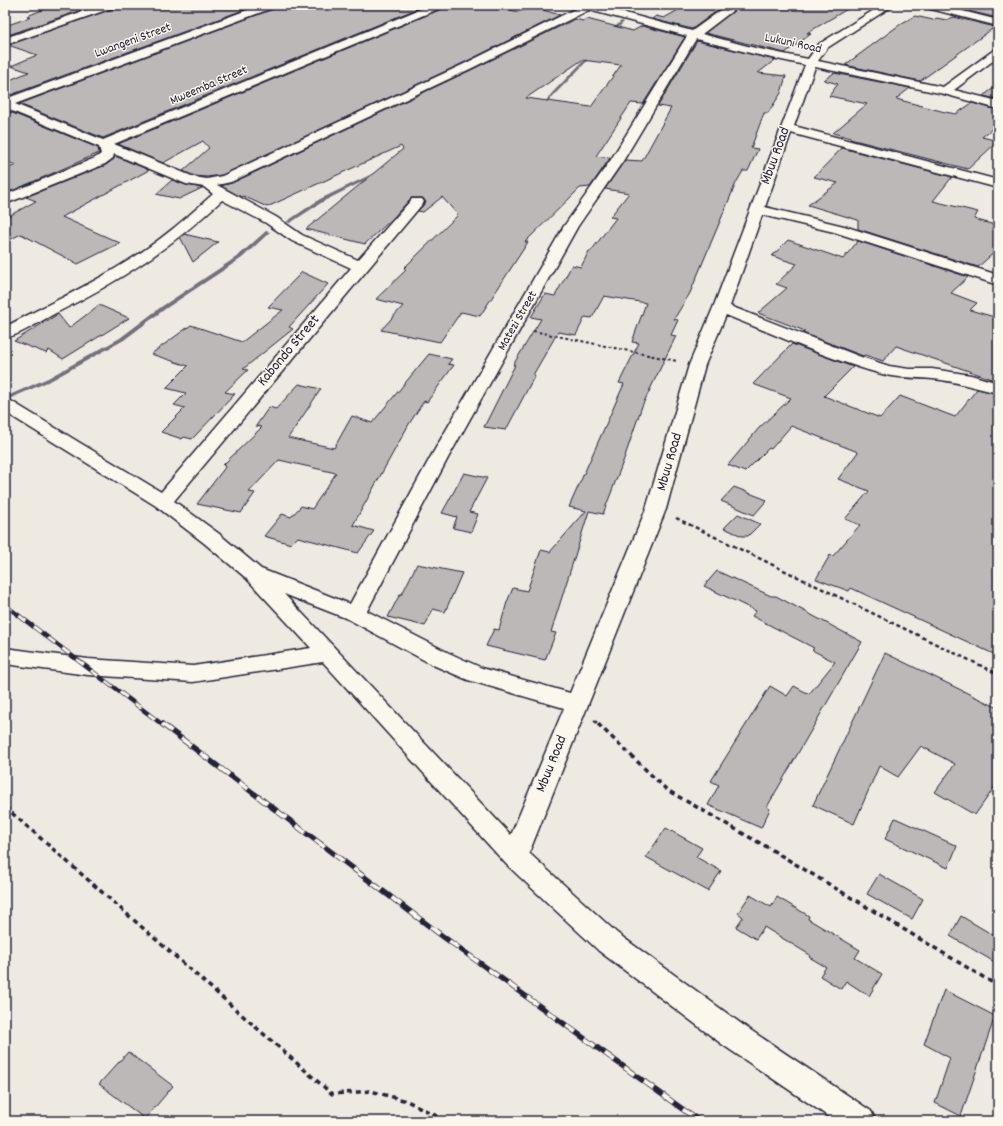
<svg xmlns="http://www.w3.org/2000/svg" width="1003" height="1126" font-family="Dekko,sans-serif">
<style>
.lines{fill:none;stroke-linecap:round;stroke-linejoin:round}
.stream{fill:#716f7c;fill-rule:evenodd}
.building{fill:#bcb8b8;stroke:#22223b;fill-rule:evenodd}
.street-casing{stroke:#22223b;stroke-width:3}
.path-far2{stroke:#22223b;stroke-width:2;stroke-dasharray:3 2.5;stroke-linecap:butt}
.path-far1{stroke:#22223b;stroke-width:2.5;stroke-dasharray:4 3;stroke-linecap:butt}
.path{stroke:#22223b;stroke-width:3.5;stroke-dasharray:5 4;stroke-linecap:butt}
.street{fill:#fbf7ec;fill-rule:evenodd}
.rail-far1-casing{stroke:#22223b;stroke-width:4.5}
.rail-casing{stroke:#22223b;stroke-width:5.5}
.rail-far1{stroke:#fbf7ec;stroke-width:3;stroke-dasharray:9;stroke-linecap:butt}
.rail{stroke:#fbf7ec;stroke-width:4;stroke-dasharray:12;stroke-linecap:butt}
.labels{text-anchor:middle;dominant-baseline:central;stroke-width:3;stroke-linejoin:round;paint-order:stroke}
.far-street-label{font-size:13px;fill:#22223b;stroke:#fbf7ec}
.street-label{font-size:15px;fill:#22223b;stroke:#fbf7ec}
</style>
<rect width="100%" height="100%" fill="#eeeae2"/>
<filter id="ink" filterUnits="userSpaceOnUse"><feTurbulence type="fractalNoise" baseFrequency=".025" numOctaves="2"/><feDisplacementMap in="SourceGraphic" scale="8" xChannelSelector="R" yChannelSelector="G"/><feConvolveMatrix kernelMatrix="1 2 1 2 8 2 1 2 1" color-interpolation-filters="sRGB"/></filter>
<g filter="url(#ink)">
<g class="lines">
<path class="stream" d="M635 5H639L633 11H631V9Z
M621 21 624 22 612 34H610V32Z
M591 53 594 54 554 95 543 109H541V107L552 93Z
M376 172 380 173 324 201 290 223 286 222 320 199Z
M266 231 270 232 242 258 165 309 124 340 52 380 9 399H5V397L48 378 120 338 161 307 238 256Z"/>
</g>
<path class="building" d="M55 5H96L5 36V26L31 17 27 16Z
M117 5H257L5 97V82L29 72 11 66 37 55 8 45 115 8Z
M277 5H426L103 138 19 104 276 8Z
M445 5H494L518 12 533 7 560 15 461 64 222 175 207 177 194 176 183 171 209 148 203 141 163 163 118 144 444 8Z
M687 5H725L692 29 652 19 656 16 664 18Z
M741 5H854L807 33 811 34 785 53 705 33Z
M970 5H998V18L964 10Z
M915 16 933 20 937 18 946 20 954 17 995 27 920 81 845 65 902 23Z
M575 19 583 21 587 19 633 31 642 26 685 37 643 104 631 103 596 156 610 158 590 187 580 188 525 242H528L480 316 461 312 440 342 381 330 403 306 376 299 406 270 404 268 458 215 442 197 423 212 418 211 426 202 423 198H411L392 219 365 244 306 229 403 149 401 146 267 207 243 196 241 197 221 186 232 183 471 70ZM582 60 621 65 591 107 526 98Z
M697 41 775 60 758 73 786 76 781 93 768 113H764L751 148 758 149 748 171H743L736 183 690 293 674 319 678 320 671 335 676 336 642 406 624 459 603 514 589 511 551 632 556 633 545 660 486 646 494 629 499 630 507 602 513 588 527 591 541 550 550 552 586 511 569 507 624 384 619 383 639 343 632 342 646 303 604 296 592 318 585 317 576 335 558 332 533 375H535L506 430 484 427 515 365H513L541 319 531 317 545 294 555 296 572 265 581 267 589 251H591L616 218 610 217 629 193 605 189 625 160 642 161 671 108 658 106Z
M834 73 910 88 896 99 945 112 956 114 972 103 998 110V124L982 137 998 141 968 169 850 139 851 138 833 133 867 104 829 96 838 84 824 80Z
M998 85V99L983 96Z
M5 110 98 148 99 153 12 191 5 188V170L16 165 5 161Z
M842 148 952 177 933 201 978 212 974 219 998 226V249L978 267 858 229V220L808 205 838 183 814 177Z
M115 156 149 170 62 217 120 243 78 264 21 234 5 242V218L36 201 26 197 106 165 114 159Z
M172 180 186 185 202 188 179 199 156 194Z
M184 234 218 242 193 262 180 237Z
M788 240 843 259 858 241 968 277 951 293 977 303 970 310 998 318V381L896 346 883 361 865 355 863 356 803 333 805 331 758 313 787 288 776 284 797 264 772 256Z
M302 272 328 284 289 327 293 329 243 369 248 370 225 392 235 394 192 439 184 437 182 439 161 432 185 408 174 405 186 393 166 388 188 366 151 354 191 325 242 342 283 310 268 307Z
M99 305 129 318 63 359 49 350 46 353 14 341 58 314 69 328Z
M792 344 853 367 824 396 880 418 900 396 955 417 977 389 998 394V656L851 588 849 591 816 579 830 555 833 556 860 525 845 519 869 491 838 479 858 452 791 426 771 449 769 448 745 472 728 465 759 428 791 398 753 384Z
M429 354 452 359 448 364 454 365 427 402 424 401 409 424 353 525 374 531 358 553 298 537 291 544 264 536 282 514 291 517 301 506 312 509 336 473 279 460 249 492 255 493 241 513 197 504 226 466 223 465 262 427 256 426 269 407 276 409 299 384 321 389 288 438 334 448 352 416 372 423Z
M464 473 487 478 469 512 478 514 471 532 453 528 457 517 442 513Z
M734 487 767 500 754 515 721 501Z
M738 514 760 524 748 536H742L724 528Z
M417 564 462 573 445 612 433 609 425 626 388 617 400 594H402Z
M717 571 771 596H776L862 642 767 807 770 809 761 828 708 805 719 785 711 781 770 686 787 696 794 686 809 694 835 662 812 650 814 648 752 616 756 611 704 586Z
M885 653 998 708V782L975 815 935 792 955 764 921 746 898 777 879 766 854 824 813 805Z
M895 818 957 846 948 868 885 839Z
M666 828 702 848 696 857 721 871 708 891 646 857Z
M879 874 923 899 912 919 867 894Z
M750 895 771 907 777 897 809 916 808 919 860 950 855 958 882 974 869 996 846 981 841 989 820 976 826 967 809 957 810 955 764 927 756 939 736 927 743 917 738 913Z
M961 916 998 938V964L950 936Z
M944 990 995 1016 961 1116 935 1103 950 1058 924 1044Z
M128 1052 173 1086 145 1119 99 1084Z"/>
<g class="lines">
<defs>
<path id="street" d="M101 5H116L115 7 5 45V38Z
M261 5H276L275 7 15 104 103 140 430 5H444L443 7 114 144 194 177 207 179 222 176 462 65 579 7 578 5H595L692 31 728 5H740L702 34 755 48 808 59 819 44 882 5H894L827 48 818 61 943 87 994 50 998 49V57L954 90 998 101V109L944 94 815 67 794 126 998 180V188L791 133 765 207 844 226 998 275V285L834 232 762 215 730 306 861 357 889 366 909 369H932L971 375 998 383V393C976 388 955 381 933 379 916 377 899 379 882 374 829 360 777 335 726 315L705 365 666 509 529 853 617 933 743 1025 871 1111 876 1121H835L723 1045 599 951 506 864 323 662 193 682 88 675 5 664V648L88 659 193 666 311 648 246 578 204 543 156 506 5 412V400L11 401 161 492 351 268 292 241 266 223 222 200C168 250 120 281 54 314 39 322 22 334 5 338V327C46 305 87 287 126 262 158 243 185 219 213 194L204 187 186 184 114 154 113 158 105 164 5 204V195L95 158 101 154 99 147 5 108V99ZM589 10 687 36 610 161 564 226 430 458 350 604 261 569 218 533 174 501 424 202 422 199H412L358 260 302 235 276 217 217 185 231 182 470 69ZM696 39 754 54 805 65 713 308 689 365 646 509 570 693 482 668 449 653 367 611 448 458 578 226 623 161ZM284 594 348 619 433 665 468 680 564 708 511 835Z
M922 5H939L998 20V26L923 7Z"/>
</defs>
<use href="#street" class="street-casing"/>
<path class="path-far2" d="M533 331 677 361"/>
<path class="path-far1" d="M676 518 998 674
M594 720 599 725"/>
<path class="path" d="M598 724 667 790 772 850 998 986
M5 807 332 1094 371 1091 407 1101 447 1121"/>
<use href="#street" class="street"/>
<defs>
<path id="rail-far1" d="M5 605 163 725"/>
<path id="rail" d="M162 724 445 938 699 1121"/>
</defs>
<use href="#rail-far1" class="rail-far1-casing"/>
<use href="#rail" class="rail-casing"/>
<use href="#rail-far1" class="rail-far1"/>
<use href="#rail" class="rail"/>
</g>
</g>
<g class="labels">
<g class="far-street-label">
<text transform="translate(133 41) rotate(-20)">Lwangeni Street</text>
<text transform="translate(793 44) rotate(12)">Lukuni Road</text>
<text transform="translate(209 86) rotate(-23)">Mweemba Street</text>
<text transform="translate(518 321) rotate(-60)">Matezi Street</text>
</g>
<g class="street-label">
<text transform="translate(776 156) rotate(-70)">Mbuu Road</text>
<text transform="translate(289 351) rotate(-50)">Kabondo Street</text>
<text transform="translate(670 462) rotate(-74)">Mbuu Road</text>
<text transform="translate(552 764) rotate(-68)">Mbuu Road</text>
</g>
</g>
<rect width="1003" height="1126" fill="none" stroke="#fbf7ec" stroke-width="20"/>
<rect x="10" y="10" width="983" height="1106" fill="none" stroke="#22223b" stroke-width="1.5" filter="url(#ink)"/>
</svg>
